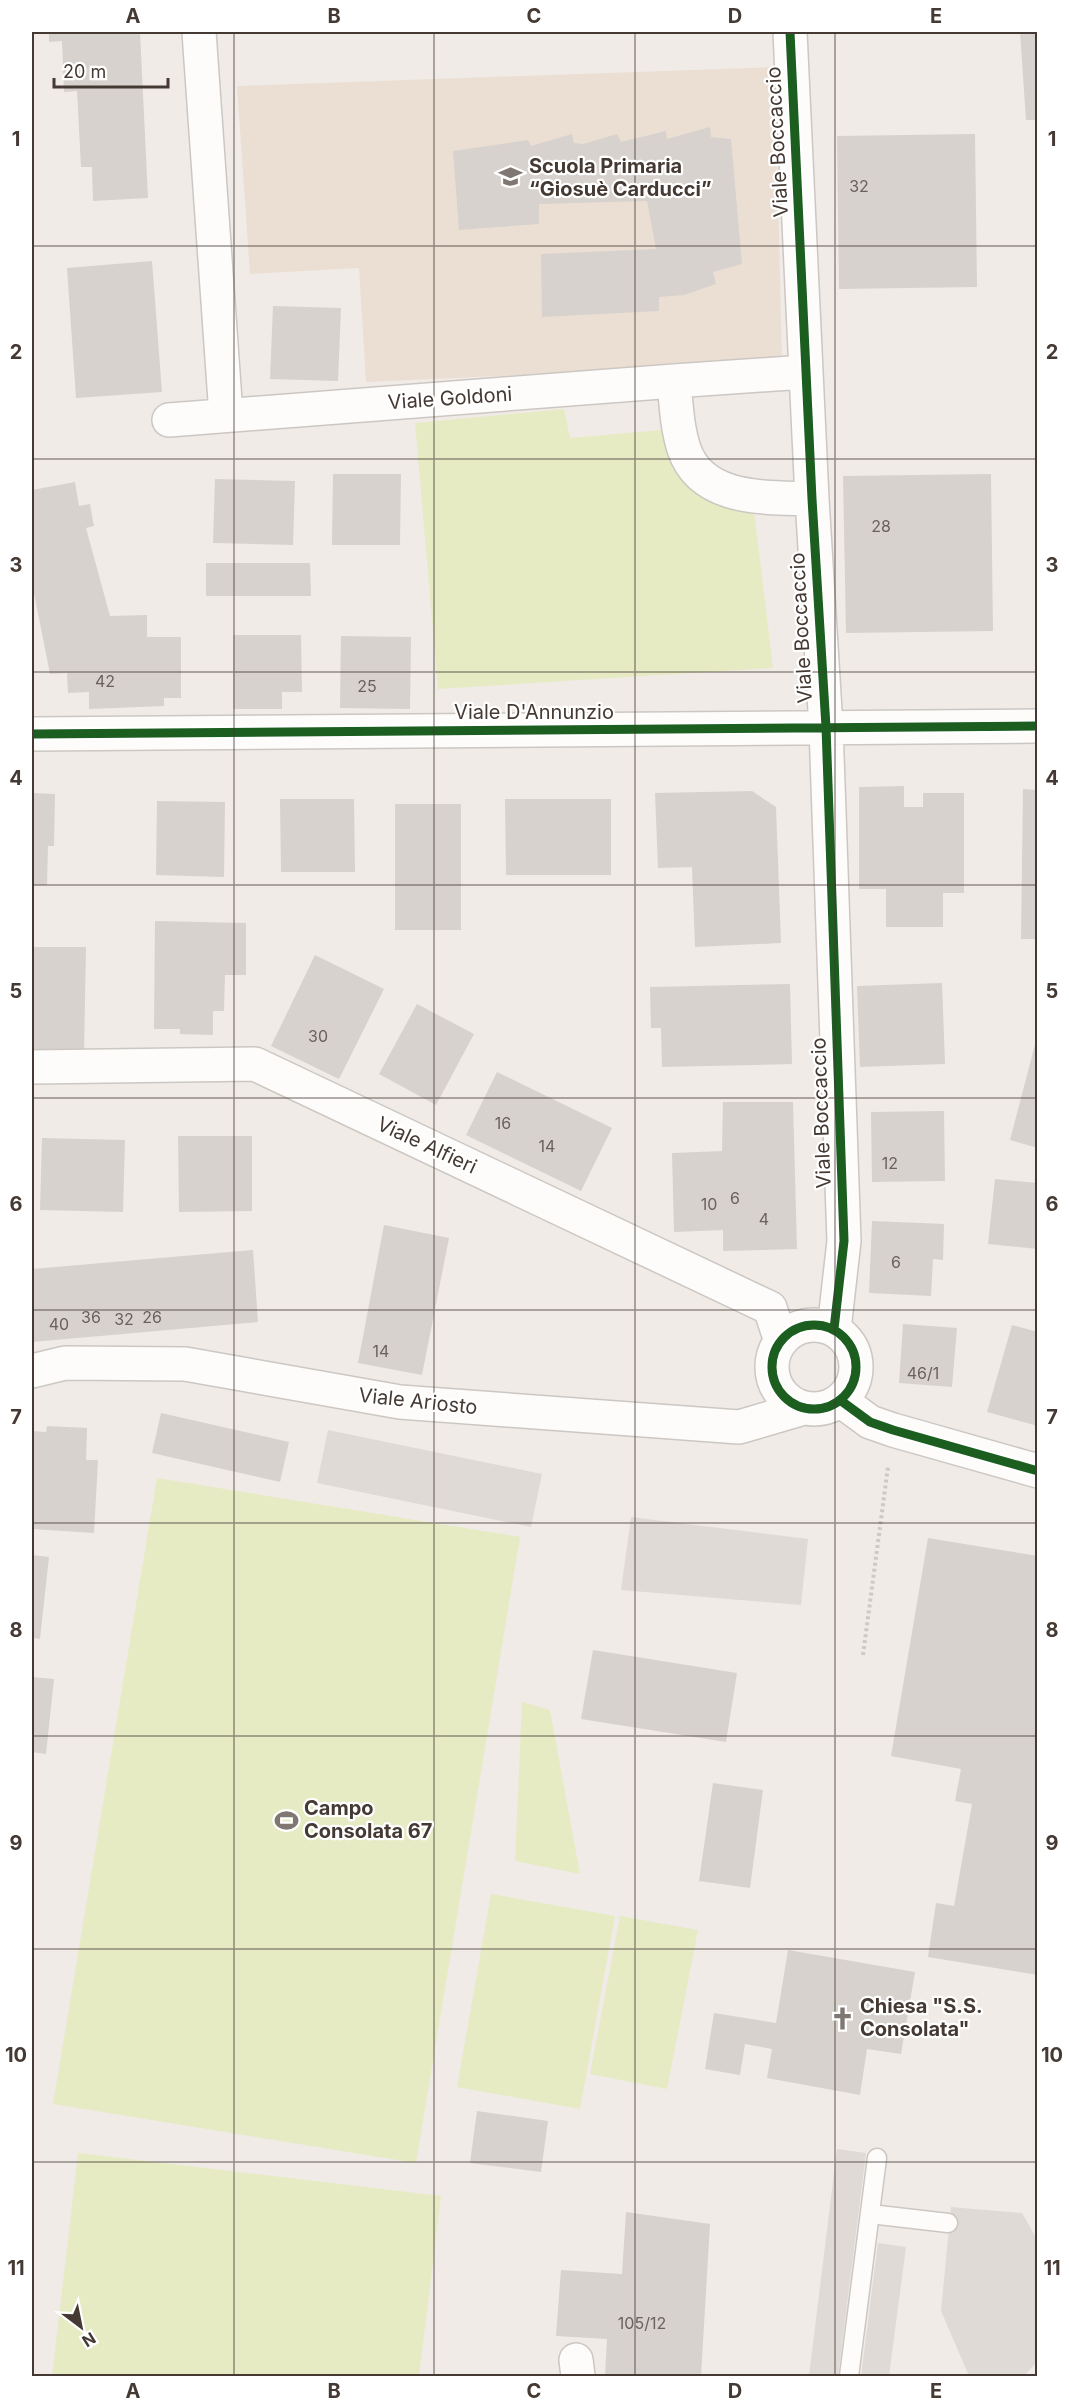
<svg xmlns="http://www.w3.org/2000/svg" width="1069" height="2408" font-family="Inter,sans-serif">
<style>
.education{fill:#ebdfd4}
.green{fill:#e6ebc4}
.parking{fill:#dfdad6}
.building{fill:#d7d2cd}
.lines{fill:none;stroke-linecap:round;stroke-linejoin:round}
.service-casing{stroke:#ccc7c2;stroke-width:21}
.minor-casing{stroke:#ccc7c2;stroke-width:36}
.path{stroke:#cec9c6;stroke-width:4;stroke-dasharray:3 3;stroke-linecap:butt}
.service{stroke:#fdfcfb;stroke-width:18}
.minor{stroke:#fdfcfb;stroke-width:33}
.cycleway-casing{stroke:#fff;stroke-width:13}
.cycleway{stroke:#1b5e20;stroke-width:9}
.grid{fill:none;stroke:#453933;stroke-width:1.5;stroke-opacity:0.55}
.labels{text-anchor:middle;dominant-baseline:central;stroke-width:4.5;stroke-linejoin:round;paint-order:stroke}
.number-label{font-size:16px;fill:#6b615b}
.street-label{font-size:20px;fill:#453933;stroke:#fff}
.poi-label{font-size:20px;font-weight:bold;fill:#453933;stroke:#fff;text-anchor:start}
.neatline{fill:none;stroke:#453933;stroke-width:2}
.grid-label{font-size:20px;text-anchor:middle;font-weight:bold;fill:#453933}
</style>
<rect width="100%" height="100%" fill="#f0ebe6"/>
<path class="education" d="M775 67 782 363 366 382 359 268 250 274 237 86Z"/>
<path class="green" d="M564 409 570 438 661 430 673 467 696 492 754 511 773 668 438 689 415 423Z
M157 1478 520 1537 416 2163 53 2104Z
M522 1702 550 1710 580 1874 515 1861Z
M491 1894 615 1916 580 2109 457 2087Z
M620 1916 698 1930 667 2089 590 2074Z
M78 2153 441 2196 419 2376H52Z"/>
<path class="parking" d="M328 1430 542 1474 531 1527 317 1483Z
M631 1517 808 1539 801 1605 621 1590Z
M837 2149 866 2153 838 2376H809Z
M951 2207 1022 2213 1037 2239V2362L1024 2376H969L941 2311Z
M878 2243 906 2247 889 2376H861Z"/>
<path class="building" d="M49 32H140L148 198 93 201 92 167H81L77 91 64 92 62 41 49 42Z
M1020 32H1038V120H1026Z
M710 127 711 137 731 139 742 264 713 272 716 284 684 295 659 297V311L542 317 541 254 656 249 647 201 539 204V224L459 230 453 151 528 140 531 146 572 134 574 143 583 144 617 134 621 142 666 131 667 139Z
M975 134 977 287 839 289 837 136Z
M152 261 162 392 76 398 67 268Z
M273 306 341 308 338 381 270 379Z
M333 474H401L400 545H332Z
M991 474 993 631 846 633 843 476Z
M215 479 295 481 293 545 213 543Z
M75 482 79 506 90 504 94 526 86 528 110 616 147 615V637H181V698H164V706L89 709V692L68 693 67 673 50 674 32 583V490Z
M206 563H310L311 596H206Z
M233 635H301L302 692H282V709H233Z
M341 636 411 637 410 709 340 708Z
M904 786V807H923V793H964V893H943V927H886V889H859V787Z
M1023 789 1038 790V939H1021Z
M752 791 776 807 781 943 695 947 692 867 658 868 655 793Z
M32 793 55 794 54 846H48L47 885H32Z
M280 799H354L355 872H281Z
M505 799H611V875H506Z
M157 801 225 802 224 877 156 875Z
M395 804H461V930H395Z
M155 921 246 923V975H225L224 1011H213V1035L180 1034V1029H154Z
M32 947H86L84 1054 32 1053Z
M315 955 384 989 339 1079 271 1046Z
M942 983 945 1064 860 1067 857 986Z
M790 984 792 1064 662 1067 661 1028H651L650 987Z
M417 1004 474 1034 436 1105 379 1074Z
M1037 1037H1038V1148L1010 1140Z
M497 1072 612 1128 581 1191 466 1135Z
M723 1102H793L797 1249 723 1251V1230L674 1232 672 1153 722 1151Z
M944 1111 945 1181 872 1182 871 1112Z
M178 1136H252V1211L179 1212Z
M42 1138 125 1140 123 1212 40 1210Z
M995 1179 1038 1183V1249L988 1244Z
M872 1221 944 1224 943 1260 933 1259 931 1296 869 1293Z
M384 1225 449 1238 422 1375 358 1363Z
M253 1250 258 1322 32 1342V1269Z
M903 1324 957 1328 952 1387 899 1383Z
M1012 1325 1038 1332V1426L987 1412Z
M161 1413 289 1442 280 1482 152 1453Z
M47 1426 87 1428 86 1460H98L94 1533 32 1529V1431L46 1432Z
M928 1538 1038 1556V1975L928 1957 936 1903 954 1906 972 1804 955 1801 961 1769 891 1756Z
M32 1555 49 1557 40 1639 32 1638Z
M593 1650 737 1673 726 1742 581 1719Z
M32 1677 54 1679 46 1754 32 1752Z
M713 1783 763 1790 750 1888 699 1881Z
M788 1950 915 1972 901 2054 867 2049 860 2095 767 2078 772 2049 745 2044 740 2075 705 2069 714 2013 776 2023Z
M477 2111 548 2121 541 2172 470 2163Z
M626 2212 710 2224 701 2376H605L607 2339 556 2336 561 2270 622 2274Z"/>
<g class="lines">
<defs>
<path id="service" d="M870 2214 948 2223
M849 2376 877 2158"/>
<path id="minor" d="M199 32 226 415
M790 32 812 499 826 727 844 1241 834 1329
M805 372 674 381C676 404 677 427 684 449 702 502 767 497 812 499
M169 420 674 381
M32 734 1038 726
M32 1067 255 1064 770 1308 781 1341
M772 1367a42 42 0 1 1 84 0a42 42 0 1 1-84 0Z
M32 1371 65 1363 185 1364 400 1402 739 1427 804 1408
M840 1400 870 1422 893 1430 1038 1471
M576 2360 578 2376"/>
</defs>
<use href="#service" class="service-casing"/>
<use href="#minor" class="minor-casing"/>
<path class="path" d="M863 1655 888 1467"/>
<use href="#service" class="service"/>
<use href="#minor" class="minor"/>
<defs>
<path id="cycleway" d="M790 32 812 499 826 727 844 1241 834 1329
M32 734 1038 726
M772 1367a42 42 0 1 1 84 0a42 42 0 1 1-84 0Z
M840 1400 870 1422 893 1430 1038 1471"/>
</defs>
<use href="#cycleway" class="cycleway-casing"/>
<use href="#cycleway" class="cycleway"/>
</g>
<path class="grid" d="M234 32V2376M434 32V2376M635 32V2376M835 32V2376M32 246H1038M32 459H1038M32 672H1038M32 885H1038M32 1098H1038M32 1310H1038M32 1523H1038M32 1736H1038M32 1949H1038M32 2162H1038"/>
<defs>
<symbol id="school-bare" viewBox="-9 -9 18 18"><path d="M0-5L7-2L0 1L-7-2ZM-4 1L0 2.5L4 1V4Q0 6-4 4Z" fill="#817772" stroke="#fff" stroke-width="2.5" paint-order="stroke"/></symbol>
<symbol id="stadium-bare" viewBox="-9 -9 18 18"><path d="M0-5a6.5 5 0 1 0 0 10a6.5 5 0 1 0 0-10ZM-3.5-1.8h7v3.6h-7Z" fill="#817772" stroke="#fff" stroke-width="2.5" paint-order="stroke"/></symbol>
<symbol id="church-bare" viewBox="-9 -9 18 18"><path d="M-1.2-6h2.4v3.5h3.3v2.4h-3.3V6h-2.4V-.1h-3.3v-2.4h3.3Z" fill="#817772" stroke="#fff" stroke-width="2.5" paint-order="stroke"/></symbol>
</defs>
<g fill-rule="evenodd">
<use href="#school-bare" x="494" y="160" width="33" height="33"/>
<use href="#stadium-bare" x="270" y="1804" width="33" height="33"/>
<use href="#church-bare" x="826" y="2002" width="33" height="33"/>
</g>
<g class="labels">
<g class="number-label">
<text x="859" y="186">32</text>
<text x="881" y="526">28</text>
<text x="105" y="681">42</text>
<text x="367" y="686">25</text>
<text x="318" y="1036">30</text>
<text x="503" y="1123">16</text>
<text x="547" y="1146">14</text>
<text x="890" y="1163">12</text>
<text x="735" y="1198">6</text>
<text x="709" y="1204">10</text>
<text x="764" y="1219">4</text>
<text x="896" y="1262">6</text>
<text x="91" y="1317">36</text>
<text x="152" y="1317">26</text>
<text x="124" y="1319">32</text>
<text x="59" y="1324">40</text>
<text x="381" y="1351">14</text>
<text x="923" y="1373">46/1</text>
<text x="642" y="2323">105/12</text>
</g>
<g class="street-label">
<text transform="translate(777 142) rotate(-93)">Viale Boccaccio</text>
<text transform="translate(450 398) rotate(-4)">Viale Goldoni</text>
<text transform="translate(801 628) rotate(-93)">Viale Boccaccio</text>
<text x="534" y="712">Viale D'Annunzio</text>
<text transform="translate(821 1113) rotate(-92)">Viale Boccaccio</text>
<text transform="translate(427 1145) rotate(25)">Viale Alfieri</text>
<text transform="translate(418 1401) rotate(6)">Viale Ariosto</text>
</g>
<g class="poi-label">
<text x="529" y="166">Scuola Primaria<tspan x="529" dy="23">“Giosuè Carducci”</tspan></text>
<text x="304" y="1808">Campo<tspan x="304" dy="23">Consolata 67</tspan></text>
<text x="860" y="2006">Chiesa "S.S.<tspan x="860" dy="23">Consolata"</tspan></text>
</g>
</g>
<rect width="1069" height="2408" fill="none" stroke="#ffffff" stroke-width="66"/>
<g transform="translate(81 2327) rotate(148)" stroke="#ffffff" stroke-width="4.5" paint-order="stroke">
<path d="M0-4.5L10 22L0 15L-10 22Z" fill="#453933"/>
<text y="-9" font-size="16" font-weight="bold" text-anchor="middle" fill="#453933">N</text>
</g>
<path d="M54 78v9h114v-9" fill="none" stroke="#453933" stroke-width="3"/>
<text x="63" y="78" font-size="18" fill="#453933" stroke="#ffffff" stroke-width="4.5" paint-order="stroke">20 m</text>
<rect x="33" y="33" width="1003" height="2342" class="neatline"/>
<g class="grid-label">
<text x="133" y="23">A</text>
<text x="334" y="23">B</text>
<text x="534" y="23">C</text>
<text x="735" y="23">D</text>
<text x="936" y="23">E</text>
<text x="16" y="146">1</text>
<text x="1052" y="146">1</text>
<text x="16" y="359">2</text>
<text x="1052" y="359">2</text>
<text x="16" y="572">3</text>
<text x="1052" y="572">3</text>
<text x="16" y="785">4</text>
<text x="1052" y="785">4</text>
<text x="16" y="998">5</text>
<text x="1052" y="998">5</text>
<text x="16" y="1211">6</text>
<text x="1052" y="1211">6</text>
<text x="16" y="1424">7</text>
<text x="1052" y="1424">7</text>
<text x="16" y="1637">8</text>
<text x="1052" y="1637">8</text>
<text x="16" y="1850">9</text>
<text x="1052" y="1850">9</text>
<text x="16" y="2062">10</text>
<text x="1052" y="2062">10</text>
<text x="16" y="2275">11</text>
<text x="1052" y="2275">11</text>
<text x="133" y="2398">A</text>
<text x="334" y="2398">B</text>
<text x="534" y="2398">C</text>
<text x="735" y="2398">D</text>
<text x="936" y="2398">E</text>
</g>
</svg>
